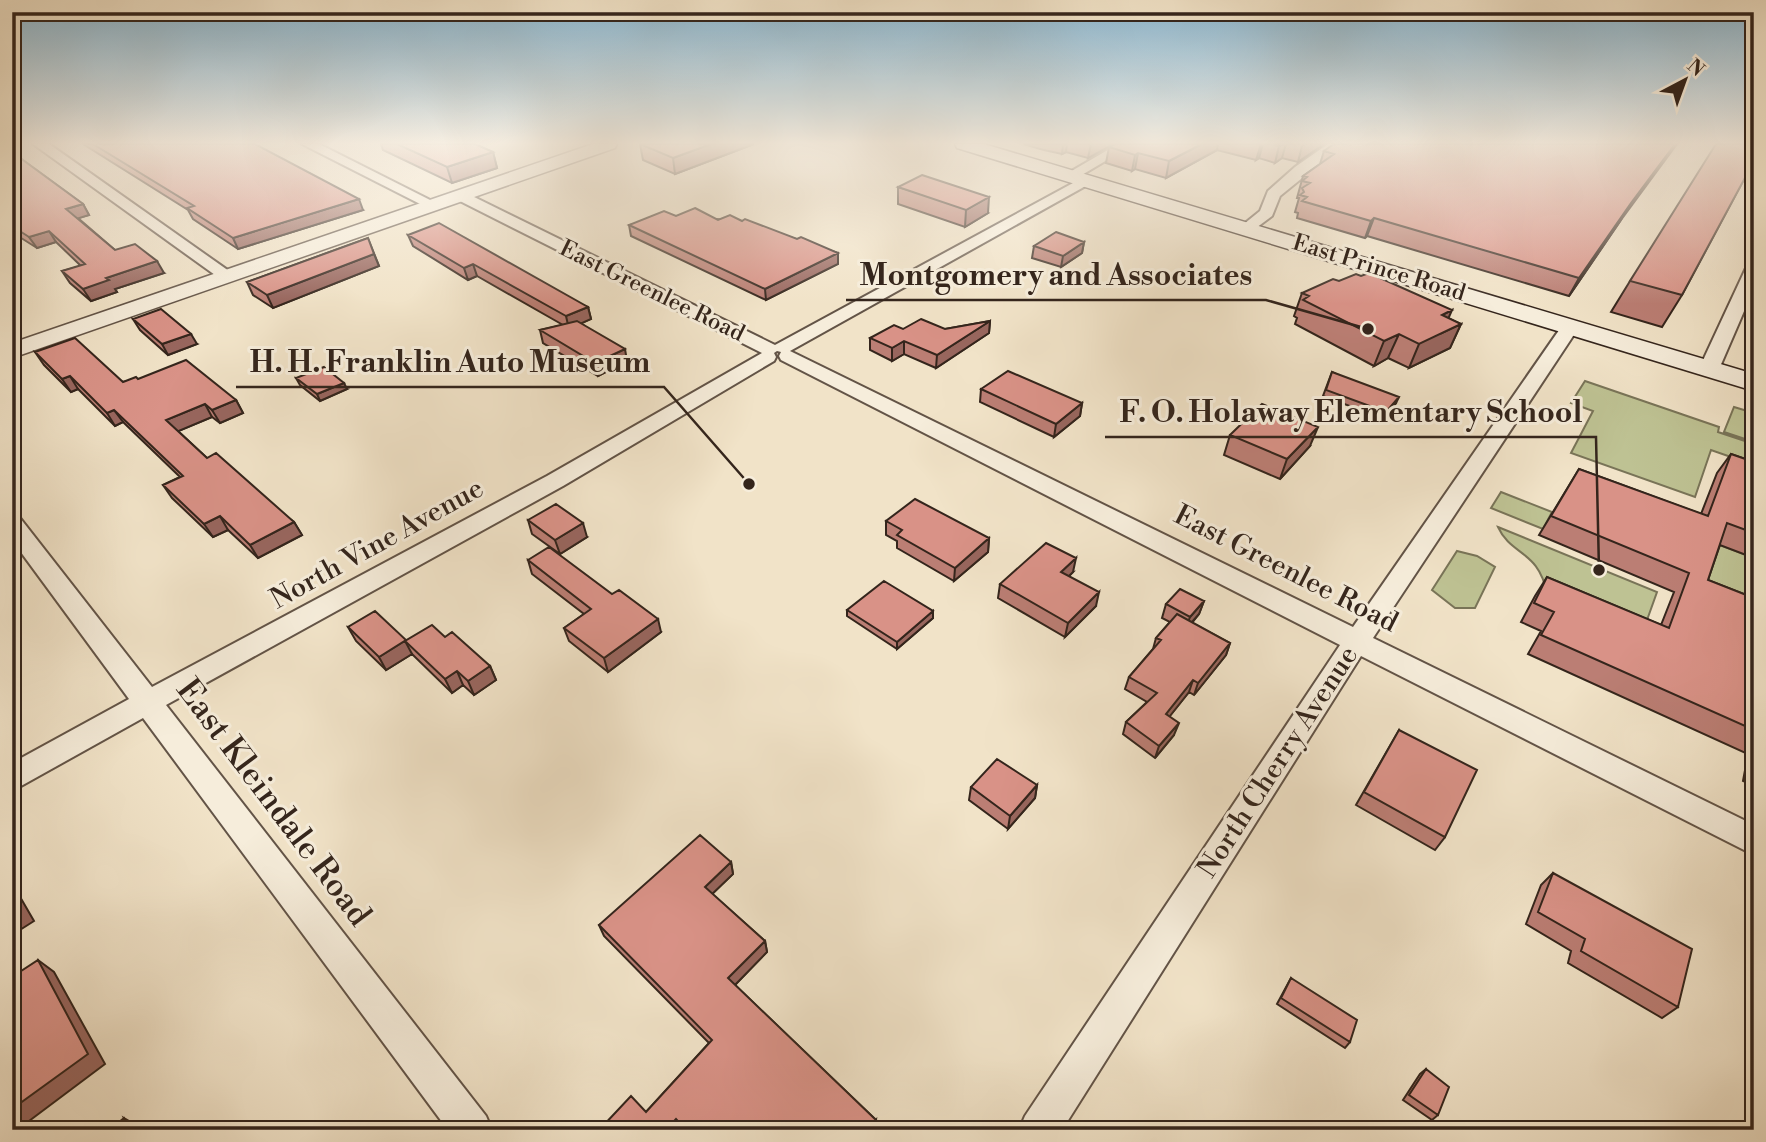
<svg xmlns="http://www.w3.org/2000/svg" width="1766" height="1142" font-family="'Libre Bodoni',serif">
<style>
.green{fill:#bec293;stroke:#797458;stroke-width:2}
.lines{fill:none;stroke-linecap:round;stroke-linejoin:round}
.minor-casing{stroke:#635447;stroke-width:4}
.tertiary-casing{stroke:#635447;stroke-width:3}
.secondary-casing{stroke:#34251c;stroke-width:3}
.minor{fill:#f6eddb;fill-rule:evenodd}
.tertiary{fill:#f6eddb;fill-rule:evenodd}
.secondary{fill:#f6eddb;fill-rule:evenodd}
.wall{fill:#bb7e74;stroke:#34251c;stroke-width:2}
.shaded-wall{fill:#98665e;stroke:#34251c;stroke-width:2}
.building{fill:#d99287;stroke:#34251c;stroke-width:2}
.labels{text-anchor:middle;dominant-baseline:central;stroke-width:6;stroke-linejoin:round;paint-order:stroke}
.far-street-label{font-size:23px;fill:#34251c;stroke:#f6eddb}
.street-label{font-size:28px;fill:#34251c;stroke:#f6eddb}
.near-street-label{font-size:33px;fill:#34251c;stroke:#f6eddb}
.leader{fill:none;stroke:#34251c;stroke-width:2.5}
.callout-dot{fill:#34251c;stroke:#f6eddb;stroke-width:2.5}
.callout-label{font-size:30px;text-anchor:middle;font-weight:bold;fill:#34251c;stroke:#f6eddb;stroke-width:6;stroke-linejoin:round;paint-order:stroke}
</style>
<rect width="100%" height="100%" fill="#f1e3c8"/>
<filter id="stains"><feTurbulence type="fractalNoise" baseFrequency=".00286" numOctaves="4"/><feColorMatrix values="0 0 0 0 .2 0 0 0 0 .09 0 0 0 0 .02 0 0 0 .5 -.17"/></filter>
<radialGradient id="worn" r=".72"><stop offset=".6" stop-color="#630" stop-opacity="0"/><stop offset="1" stop-color="#630" stop-opacity=".3"/></radialGradient>
<path class="green" d="M1585 381 1719 427 1718 432 1754 444V465L1711 450 1695 497 1571 453 1593 411 1571 403Z
M1734 407 1754 413V442L1724 432Z
M1501 492 1552 512 1543 529 1491 508Z
M1498 527 1657 592 1642 634 1547 594C1539 550 1511 556 1498 527Z
M1712 542 1754 558V623L1693 599Z
M1457 551 1477 556 1495 567 1475 608H1455L1432 590Z"/>
<g class="lines">
<defs>
<path id="minor" d="M33 144H49L236 276 228 281 222 280Z
M302 144H319L440 205 433 209 428 208Z
M1118 144H1134L1075 179 1070 180 1063 176Z
M1328 144H1344L1280 196 1272 216 1252 231H1242L1239 228 1260 211 1268 191 1295 167Z
M1086 176 1093 180 1091 183 790 351 1353 627 1564 323H1576L1579 327 1373 638 1754 825V855L1361 656 1062 1130H1019L1025 1116 1340 645 781 360 779 356 781 352 777 351 774 353 776 357 774 361 563 486 166 705 486 1116 492 1130H448L143 718 12 791V763L129 699 12 540V515L20 518 152 687 547 476 762 353 456 199 454 196 456 193H466L775 345Z
M1754 263V288L1719 369 1716 373H1702L1699 369 1746 268Z"/>
<path id="tertiary" d="M593 144H617L615 148 12 358V343Z"/>
<path id="secondary" d="M955 144H984L1754 374V391L957 148Z"/>
</defs>
<use href="#minor" class="minor-casing"/>
<use href="#tertiary" class="tertiary-casing"/>
<use href="#secondary" class="secondary-casing"/>
<use href="#minor" class="minor"/>
<use href="#tertiary" class="tertiary"/>
<use href="#secondary" class="secondary"/>
</g>
<path class="wall" d="M83 144H255L363 210 238 249 193 219 188 210Z
M381 144H475L493 152 497 168 452 183 383 150Z
M640 144H754L675 174 643 160Z
M1023 144H1113L1088 158 1066 152 1062 154 1044 150Z
M1115 144H1324L1298 162 1282 158 1275 163 1259 158 1256 160 1217 150 1166 178 1135 169 1132 171 1106 163 1109 147Z
M1754 144V169L1751 172H1748L1682 295 1662 327 1611 312 1630 281Z
M1324 151 1621 220 1569 296 1367 236 1365 238 1297 218 1298 213 1295 212 1299 198H1297L1303 176 1320 164Z
M12 152 83 204 89 215 78 218 115 250 164 273 115 289 117 292 91 301 70 283 62 271 81 266 56 242 37 248 18 236 12 238Z
M898 187 988 213 965 227 898 204Z
M676 216 742 221 838 253V264L766 300 631 236 629 225Z
M408 235 588 307 591 319 581 323 627 361 598 376 543 343 540 330 563 325 477 276 468 280 413 246Z
M368 238 379 266 273 308 253 295 247 282Z
M1084 242 1082 253 1061 267 1032 258 1034 246Z
M1302 293 1448 318 1461 324 1450 348 1409 368 1388 358 1374 366 1295 324 1297 318 1294 316Z
M133 319 197 344 168 355 140 330Z
M990 321 989 333 936 368 904 354 892 361 870 350V338L903 329H945Z
M35 352 123 382 138 379 236 400 243 413 220 423 212 417 178 431 207 458 294 522 302 535 258 558 228 530 213 537 172 498 163 485 180 477 123 422 115 426 78 389 71 392 44 365Z
M1332 372 1396 403 1384 419 1323 396Z
M296 378 347 389 320 401 300 385Z
M981 389 1082 403 1080 416 1054 437 980 402Z
M1230 435 1310 446 1280 479 1224 455Z
M1731 454 1754 462V558L1720 545 1708 580 1754 598V786L1743 781 1748 754 1528 654 1541 631 1521 622 1535 596 1547 577 1661 625 1674 592 1539 535 1579 469 1701 514 1717 473Z
M528 520 587 537 560 554 532 534Z
M886 521 989 538 988 552 954 581 897 548V541L886 535Z
M528 560 661 632 608 672 569 641 564 628 584 614 532 574Z
M1073 572 1069 576 1096 606 1065 637 998 598 1000 584Z
M1204 601 1199 614 1192 623 1230 643 1226 655 1194 695 1189 692 1169 717 1174 735 1155 758 1123 734 1126 722 1147 702 1125 689 1129 677 1153 649 1156 638 1170 622 1162 618 1166 604Z
M847 610 933 611V618L897 649 847 616Z
M348 627 406 641 445 637 490 666 496 680 474 695 463 685 452 693 412 654 386 670 356 641Z
M1399 730 1445 837 1435 850 1356 805Z
M1037 785 1035 798 1008 829 969 800 971 787Z
M731 862 733 874 712 894 765 941 767 952 735 985 876 1120 875 1130H682L680 1128 678 1130H602L646 1112 709 1043 604 936 599 925Z
M1553 873 1678 1007 1662 1018 1568 963 1571 951 1526 924 1541 885Z
M1291 978 1350 1042 1345 1048 1277 1004Z
M1426 1069 1438 1115 1432 1120 1403 1100 1420 1074Z"/>
<path class="shaded-wall" d="M711 144H754L675 174 673 158Z
M1063 144H1067L1066 152 1062 154Z
M1091 144H1113L1088 158Z
M1202 144H1218L1217 150 1166 178 1169 161Z
M1261 144H1263L1259 158 1256 160Z
M1283 144H1286L1282 158 1275 163 1279 146Z
M1305 144H1324L1298 162 1302 146Z
M1675 144H1677L1621 220 1569 296 1579 278 1631 203Z
M493 152 497 168 452 183 447 167Z
M1138 153 1135 169 1132 171 1135 155Z
M989 197 988 213 965 227 966 210Z
M359 199 363 210 238 249 233 238Z
M83 204 89 215 73 220 66 209Z
M1374 218 1367 236 1365 238 1371 221Z
M12 228 18 236 12 238Z
M49 231 56 242 37 248 29 237Z
M1084 242 1082 253 1061 267 1063 256Z
M838 253V264L766 300 765 289Z
M374 254 379 266 273 308 267 295Z
M157 261 164 273 115 289 117 292 91 301 83 289 106 278Z
M473 264 477 276 468 280 464 268Z
M588 307 591 319 569 329 566 316Z
M1452 310 1442 333 1461 324 1450 348 1409 368 1419 344 1442 315Z
M990 321 989 333 936 368 937 355Z
M191 334 197 344 168 355 162 344Z
M1399 334 1388 358 1374 366 1384 341Z
M904 341V354L892 361V348Z
M625 349 627 361 598 376 595 363Z
M70 376 78 389 71 392 62 379Z
M344 383 347 389 320 401 317 394Z
M1399 397 1396 403 1384 419 1386 412Z
M236 400 243 413 220 423 212 410Z
M1082 403 1080 416 1054 437 1056 424Z
M205 404 212 417 174 433 166 420Z
M114 410 123 422 115 426 107 413Z
M1318 427 1310 446 1280 479 1287 459Z
M220 516 228 530 213 537 204 524Z
M294 522 302 535 258 558 250 545Z
M583 523 587 537 560 554 555 540Z
M989 538 988 552 954 581 955 568Z
M1076 558 1073 572 1059 586 1061 572Z
M1099 592 1096 606 1065 637 1068 623Z
M1204 601 1199 614 1185 630 1190 617Z
M933 611V618L897 649V642Z
M658 619 661 632 608 672 604 658Z
M406 640 405 641 412 654 386 670 379 657Z
M1230 643 1226 655 1194 695 1198 683Z
M490 666 496 680 474 695 468 681Z
M457 671 463 685 452 693 445 679Z
M1193 680 1189 692 1162 726 1166 714Z
M1179 723 1174 735 1155 758 1159 746Z
M1037 785 1035 798 1008 829 1010 816Z
M731 862 733 874 708 898 705 887Z
M12 883 34 921 12 935Z
M765 941 767 952 731 989 728 978Z
M38 960 54 972 105 1064 17 1130H12V1109Z
M124 1118 141 1128 142 1130H130Z
M676 1119 680 1128 678 1130H666Z
M876 1120 875 1130H868Z"/>
<path class="building" d="M93 144H255L359 199 233 238 187 208 194 206Z
M397 144H475L493 152 447 167Z
M640 144H711L673 158Z
M1115 144H1202L1169 161 1138 153 1135 155 1109 147Z
M1270 144H1283L1279 146Z
M1334 144H1675L1631 203 1579 278 1374 218 1371 221 1302 201 1307 197 1300 195 1304 192 1302 188 1310 183 1302 181 1307 177 1303 176 1334 154 1324 151Z
M1716 144H1754V161L1682 295 1630 281Z
M12 152 83 204 66 209 115 250 135 244 157 261 106 278 109 280 83 289 62 271 85 264 49 231 29 237 12 226Z
M922 175 989 197 966 210 898 187Z
M695 208 718 220 730 215 742 221 745 219 797 239 801 237 838 253 765 289 629 225 664 211 676 216Z
M439 223 588 307 566 316 473 264 464 268 408 235Z
M1056 232 1084 242 1063 256 1034 246Z
M368 238 374 254 267 295 247 282Z
M1369 273 1452 310 1442 315 1461 324 1419 344 1399 334 1384 341 1303 300 1309 296 1302 293 1333 279 1339 281 1356 274 1361 276Z
M161 309 191 334 162 344 133 319Z
M921 319 945 329 990 321 937 355 904 341 892 348 870 338 894 325 903 329Z
M577 321 625 349 595 363 540 330Z
M75 338 123 382 136 377 138 379 186 360 236 400 212 410 205 404 166 420 207 458 216 453 294 522 250 545 220 516 204 524 163 485 183 476 114 410 107 413 70 376 62 379 35 352Z
M324 367 344 383 317 394 296 378Z
M1008 371 1082 403 1056 424 981 389Z
M1332 372 1399 397 1386 412 1326 390Z
M1262 404 1318 427 1287 459 1230 435Z
M1731 454 1754 462V533L1727 523 1708 580 1754 598V730L1541 635 1554 612 1534 603 1547 577 1669 628 1689 573 1551 516 1579 469 1708 516Z
M915 499 989 538 955 568 897 535 902 530 886 521Z
M556 504 583 523 555 540 528 520Z
M1046 543 1076 558 1061 572 1099 592 1068 623 1000 584Z
M549 547 612 594 619 590 658 619 604 658 564 628 591 609 528 560Z
M884 581 933 611 897 642 847 610Z
M1180 589 1204 601 1190 617 1166 604Z
M375 611 406 640 379 657 348 627Z
M1177 614 1230 643 1198 683 1193 680 1166 714 1179 723 1159 746 1126 722 1157 693 1129 677 1161 640 1156 638Z
M432 625 445 637 452 632 490 666 468 681 457 671 445 679 405 641Z
M1399 730 1477 770 1445 837 1364 792Z
M997 759 1037 785 1010 816 971 787Z
M700 835 731 862 705 887 765 941 728 978 876 1120 868 1130H830L825 1125 820 1130H686L676 1119 666 1130H602L601 1128 631 1096 646 1112 712 1040 599 925Z
M1553 873 1692 949 1678 1007 1581 951 1585 939 1538 912Z
M12 899 18 909 12 913Z
M38 960 88 1054 12 1109V977Z
M1291 978 1357 1020 1350 1042 1281 998Z
M1426 1069 1449 1087 1438 1115 1409 1095Z
M124 1118 130 1130H109Z"/>
<linearGradient id="sky" x2="0" y2="1"><stop stop-color="#89b8d4"/><stop offset="0.47" stop-color="#f9f2e6"/><stop offset="1" stop-color="#f9f2e6" stop-opacity="0"/></linearGradient>
<rect width="1766" height="304" fill="url(#sky)"/>
<g class="labels">
<g class="far-street-label">
<text transform="translate(1379 268) rotate(17)">East Prince Road</text>
<text transform="translate(652 291) rotate(26)">East Greenlee Road</text>
</g>
<g class="street-label">
<text transform="translate(377 544) rotate(-29)">North Vine Avenue</text>
<text transform="translate(1286 569) rotate(27)">East Greenlee Road</text>
<text transform="translate(1278 762) rotate(-57)">North Cherry Avenue</text>
</g>
<g class="near-street-label">
<text transform="translate(273 803) rotate(53)">East Kleindale Road</text>
</g>
</g>
<path class="leader" d="M1368 329L1266 300H846M749 484L664 387H236M1599 570L1596 437H1105"/>
<g class="callout-dot">
<circle cx="1368" cy="329" r="7"/>
<circle cx="749" cy="484" r="7"/>
<circle cx="1599" cy="570" r="7"/>
</g>
<g class="callout-label">
<text x="1056" y="285">Montgomery and Associates</text>
<text x="450" y="372">H. H. Franklin Auto Museum</text>
<text x="1351" y="422">F. O. Holaway Elementary School</text>
</g>
<rect width="1766" height="1142" fill="none" stroke="#f1e3c8" stroke-width="42"/>
<rect x="14" y="14" width="1738" height="1114" fill="none" stroke="#34251c" stroke-width="3.5"/>
<rect x="21" y="21" width="1724" height="1100" fill="none" stroke="#34251c" stroke-width="2"/>
<g transform="translate(1685 80) rotate(41)" stroke="#f6eddb" stroke-width="5" paint-order="stroke">
<path d="M0-5L12 26L0 18L-12 26Z" fill="#34251c"/>
<text y="-10" font-size="19" font-weight="bold" text-anchor="middle" fill="#34251c">N</text>
</g>
<rect width="100%" height="100%" filter="url(#stains)"/>
<rect width="100%" height="100%" fill="url(#worn)"/>
</svg>
